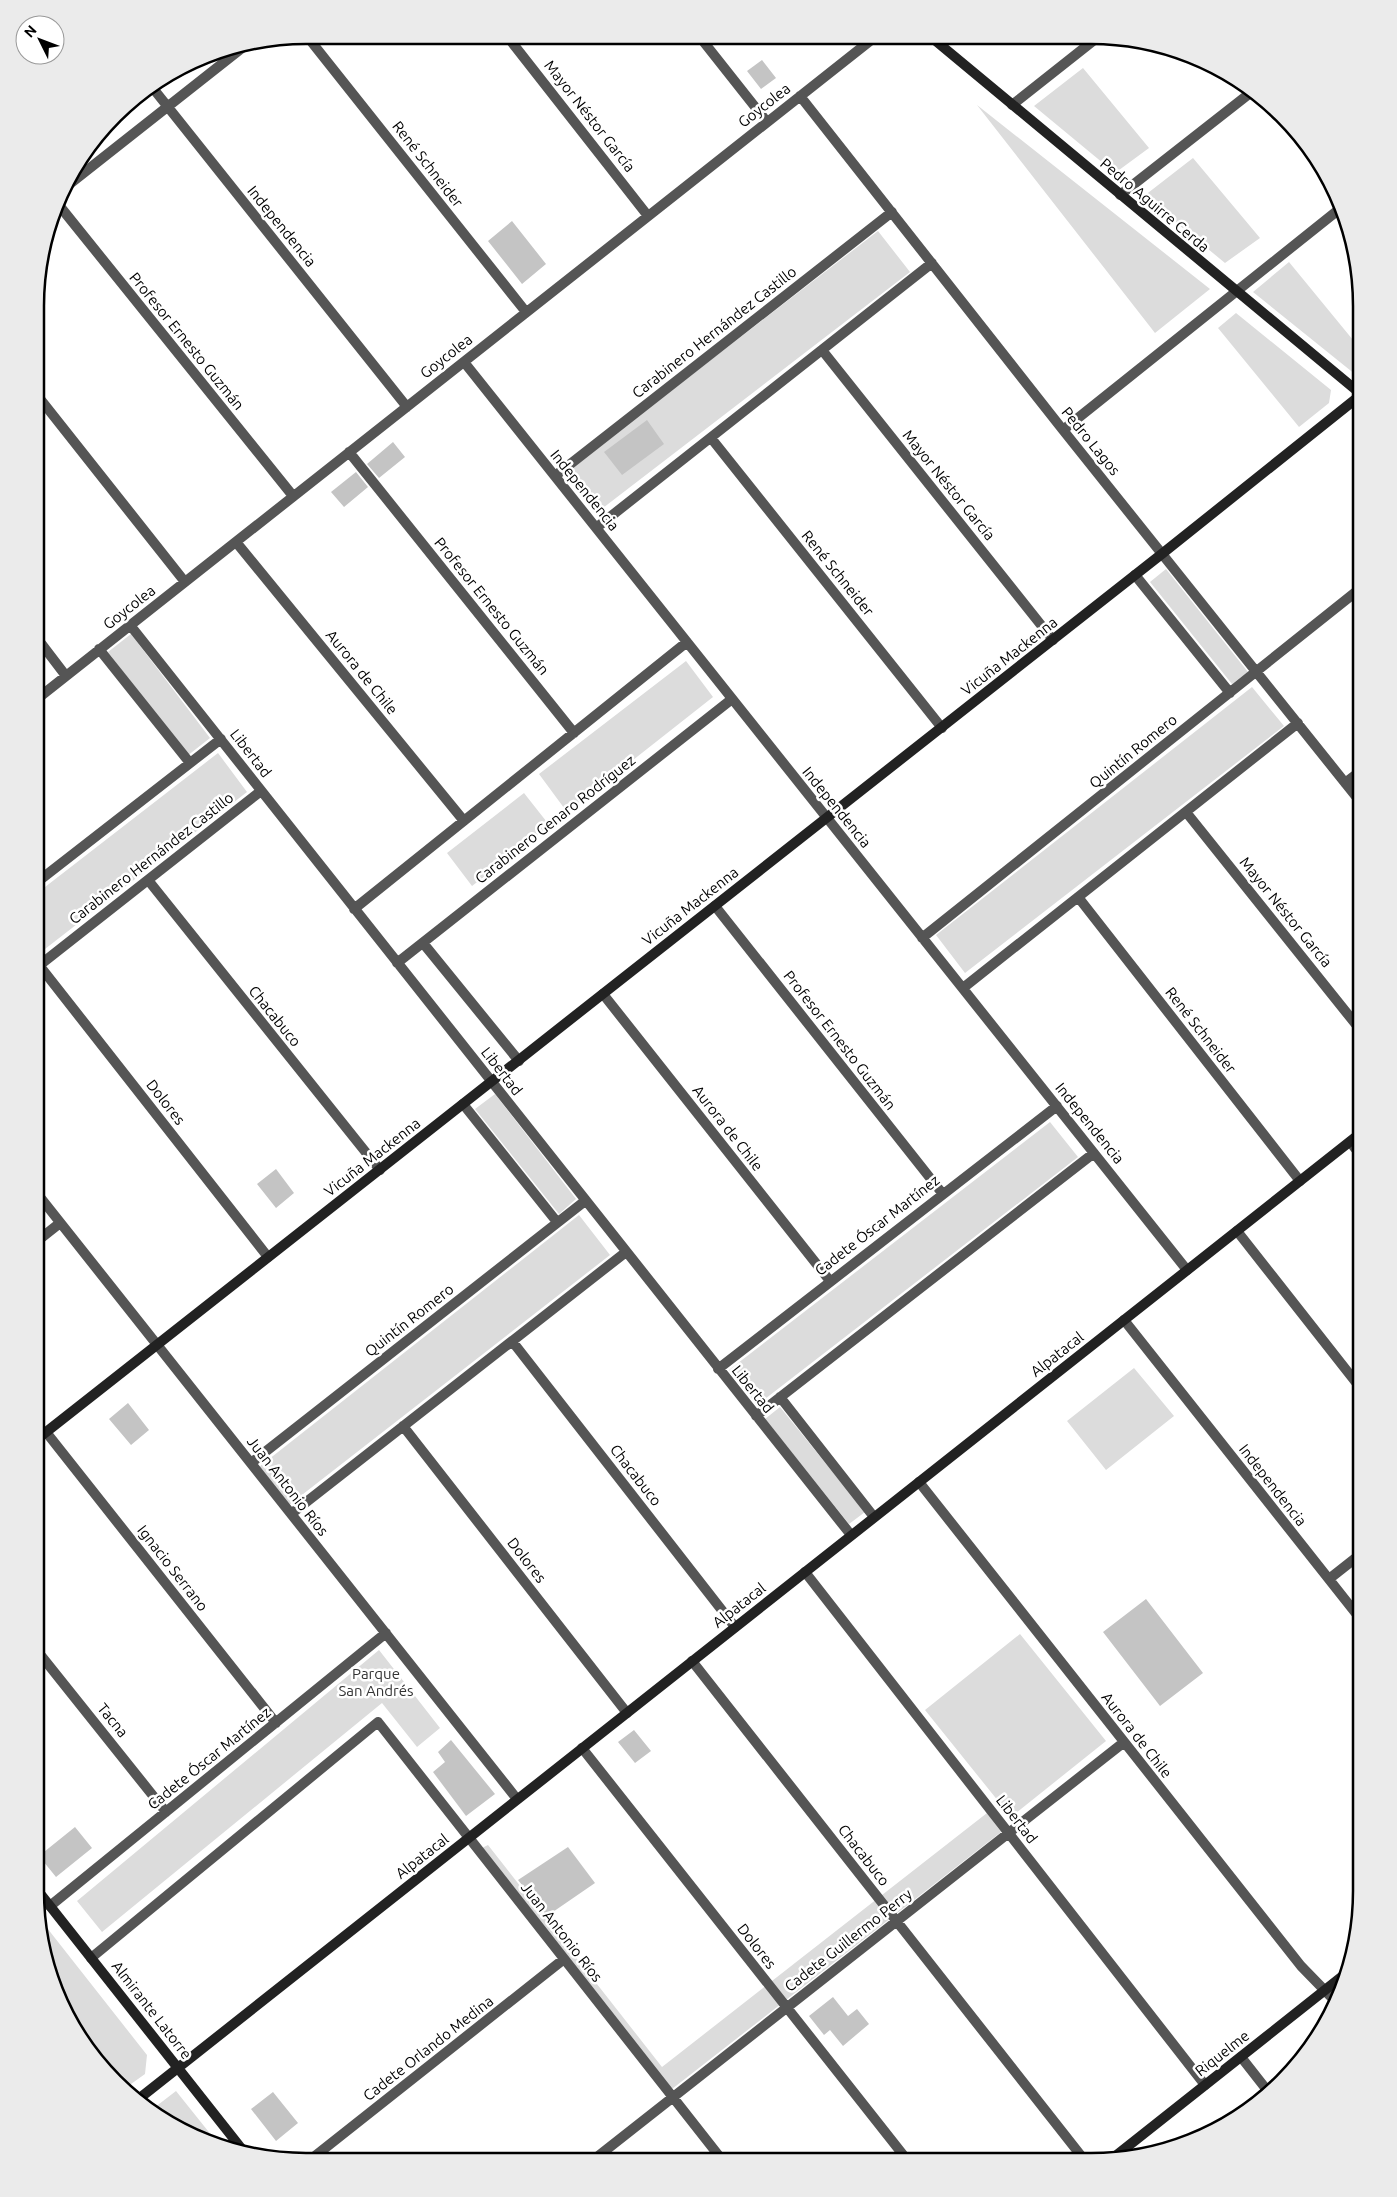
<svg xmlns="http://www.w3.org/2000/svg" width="1397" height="2197" font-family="Ubuntu,sans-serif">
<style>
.green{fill:#dcdcdc}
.building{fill:#c4c4c4}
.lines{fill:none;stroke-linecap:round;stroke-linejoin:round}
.path{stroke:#777;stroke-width:3;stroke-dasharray:1 2.5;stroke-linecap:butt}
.street{stroke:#555;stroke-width:10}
.secondary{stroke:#222;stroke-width:10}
.labels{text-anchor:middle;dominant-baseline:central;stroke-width:5;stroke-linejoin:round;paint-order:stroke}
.street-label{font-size:15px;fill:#000;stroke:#fff}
.park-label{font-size:15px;fill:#333;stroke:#fff}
.rim{fill:none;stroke:#000;stroke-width:2.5}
</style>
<rect width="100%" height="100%" fill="#fff"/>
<path class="green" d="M1083 68 1149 148 1115 173 1034 106Z
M977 105 1210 289 1155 333Z
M1193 158 1260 238 1225 263 1144 196Z
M878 231 910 272 599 511 568 470Z
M1289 262 1362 351 1361 379 1253 292Z
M1236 313 1331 390 1329 403 1299 427 1218 328Z
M1166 569 1248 672 1232 684 1150 582Z
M131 634 210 738 187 756 108 652Z
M686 661 713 697 567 812 539 774Z
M1252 687 1284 726 965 973 936 935Z
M218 753 247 792 36 956V894Z
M524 793 550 826 472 886 447 853Z
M495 1094 576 1199 559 1214 475 1109Z
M1050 1122 1078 1157 757 1405 729 1370Z
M579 1215 610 1255 289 1505 259 1467Z
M1134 1368 1174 1416 1106 1470 1067 1421Z
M780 1407 865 1512 849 1524 765 1419Z
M1020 1634 1106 1741 1011 1817 925 1710Z
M379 1650 440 1728 417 1747 382 1703 102 1932 77 1901Z
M987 1813 1001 1832 672 2089 482 1848 488 1845 662 2067Z
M40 1919 147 2055 145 2074 124 2089 91 2056 56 1995Z
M176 2091 220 2146 202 2142 150 2111Z"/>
<path class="building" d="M762 60 776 78 761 89 747 71Z
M512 221 546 264 522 284 488 241Z
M647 420 664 444 622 475 604 452Z
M393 442 405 457 379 478 367 464Z
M356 472 368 487 344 507 331 492Z
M276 1169 294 1193 276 1208 257 1184Z
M128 1403 149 1430 131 1445 109 1419Z
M1146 1599 1203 1673 1160 1706 1103 1632Z
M634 1730 651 1751 635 1763 618 1742Z
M451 1740 495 1794 466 1816 433 1772 445 1762 438 1752Z
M75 1827 92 1848 56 1877 39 1856Z
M568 1847 595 1883 547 1916 518 1880Z
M833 1997 848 2016 857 2009 869 2024 843 2046 830 2030 824 2035 809 2016Z
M273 2092 298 2123 276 2141 251 2109Z"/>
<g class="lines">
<path class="path" d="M1360 421H1362"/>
<path class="street" d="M306 35 526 312
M507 36 648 216
M699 36 767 122
M152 87 407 407
M800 96 1063 430 1362 804
M1012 105 1098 37
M62 190 242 48
M1120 195 1254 90
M58 204 293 496
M822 350 1053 640
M464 362 1187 1270
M37 395 185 582
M1063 430 1342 207
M711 438 942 728
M349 452 574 733
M555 476 892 212
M596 528 932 263
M236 542 464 821
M1135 575 1230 693
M130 625 851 1535
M37 638 66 676
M99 649 190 763
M37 699 875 37
M1345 783 1362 770
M1186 812 1362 1032
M148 880 380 1170
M36 883 221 739
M1078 897 1300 1181
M715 906 942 1193
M354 909 687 642
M922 938 1362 587
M423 943 519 1061
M397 963 732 699
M39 965 268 1257
M36 968 261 791
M963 988 1298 723
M603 994 830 1281
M463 1104 557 1222
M1350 1142 1362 1157
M36 1192 517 1799
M1237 1231 1362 1390
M36 1242 60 1223
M1124 1320 1362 1621
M512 1341 735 1627
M718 1369 1057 1106
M780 1397 874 1517
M756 1416 1094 1153
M403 1426 627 1713
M46 1432 276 1723
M251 1463 585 1201
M919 1482 1301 1966 1336 2002
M291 1514 626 1252
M805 1572 1205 2085
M1329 1579 1362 1553
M35 1648 166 1812
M692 1661 1086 2162
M582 1748 908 2161
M50 1906 386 1633
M91 1958 378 1722 723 2161
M1241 2057 1270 2094
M310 2160 564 1959
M592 2161 1123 1743"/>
<path class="secondary" d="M931 37 1362 395
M36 1440 1163 553 1362 394
M35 1887 245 2153
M136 2101 1362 1132
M1113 2158 1349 1971"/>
</g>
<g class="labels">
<g class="street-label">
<text transform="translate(764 105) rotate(-38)">Goycolea</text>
<text transform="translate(590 116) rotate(52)">Mayor Néstor García</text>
<text transform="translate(428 164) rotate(52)">René Schneider</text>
<text transform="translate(1155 205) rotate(40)">Pedro Aguirre Cerda</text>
<text transform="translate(282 226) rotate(51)">Independencia</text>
<text transform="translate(714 332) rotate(-38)">Carabinero Hernández Castillo</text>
<text transform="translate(187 341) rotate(51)">Profesor Ernesto Guzmán</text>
<text transform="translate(446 356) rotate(-38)">Goycolea</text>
<text transform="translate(1091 441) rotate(51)">Pedro Lagos</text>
<text transform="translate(949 485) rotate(51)">Mayor Néstor García</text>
<text transform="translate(585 490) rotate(51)">Independencia</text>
<text transform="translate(838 573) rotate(51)">René Schneider</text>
<text transform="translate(492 606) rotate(51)">Profesor Ernesto Guzmán</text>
<text transform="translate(129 607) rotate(-38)">Goycolea</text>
<text transform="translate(1009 656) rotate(-38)">Vicuña Mackenna</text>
<text transform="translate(362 672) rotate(51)">Aurora de Chile</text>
<text transform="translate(1133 751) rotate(-39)">Quintín Romero</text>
<text transform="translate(251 753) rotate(52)">Libertad</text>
<text transform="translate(837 807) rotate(51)">Independencia</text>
<text transform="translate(555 819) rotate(-38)">Carabinero Genaro Rodríguez</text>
<text transform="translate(151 858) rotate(-38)">Carabinero Hernández Castillo</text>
<text transform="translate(690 906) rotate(-38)">Vicuña Mackenna</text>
<text transform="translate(1286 912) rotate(51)">Mayor Néstor García</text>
<text transform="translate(275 1016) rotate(51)">Chacabuco</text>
<text transform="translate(1201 1030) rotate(52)">René Schneider</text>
<text transform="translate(840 1040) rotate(52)">Profesor Ernesto Guzmán</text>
<text transform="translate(502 1071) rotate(52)">Libertad</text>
<text transform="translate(166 1102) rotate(52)">Dolores</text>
<text transform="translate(1090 1123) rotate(51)">Independencia</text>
<text transform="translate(728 1128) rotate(52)">Aurora de Chile</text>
<text transform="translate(372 1157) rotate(-38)">Vicuña Mackenna</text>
<text transform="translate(877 1225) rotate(-38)">Cadete Óscar Martínez</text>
<text transform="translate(409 1320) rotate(-38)">Quintín Romero</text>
<text transform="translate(1057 1354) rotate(-38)">Alpatacal</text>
<text transform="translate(753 1389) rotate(51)">Libertad</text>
<text transform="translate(636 1475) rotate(52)">Chacabuco</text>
<text transform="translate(1273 1485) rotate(52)">Independencia</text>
<text transform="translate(288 1486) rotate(52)">Juan Antonio Ríos</text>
<text transform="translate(527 1560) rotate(52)">Dolores</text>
<text transform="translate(173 1568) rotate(52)">Ignacio Serrano</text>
<text transform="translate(739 1605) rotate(-38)">Alpatacal</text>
<text transform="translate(113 1720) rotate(51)">Tacna</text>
<text transform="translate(1137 1735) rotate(52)">Aurora de Chile</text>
<text transform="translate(209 1758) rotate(-39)">Cadete Óscar Martínez</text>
<text transform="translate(1017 1819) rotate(52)">Libertad</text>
<text transform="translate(864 1855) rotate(52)">Chacabuco</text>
<text transform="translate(422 1856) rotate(-38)">Alpatacal</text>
<text transform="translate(562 1932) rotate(52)">Juan Antonio Ríos</text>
<text transform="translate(848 1940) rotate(-38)">Cadete Guillermo Perry</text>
<text transform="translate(757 1946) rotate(52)">Dolores</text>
<text transform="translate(152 2010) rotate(52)">Almirante Latorre</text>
<text transform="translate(428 2048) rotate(-38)">Cadete Orlando Medina</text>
<text transform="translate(1222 2053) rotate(-38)">Riquelme</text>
</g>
<g class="park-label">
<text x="376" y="1673">Parque<tspan x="376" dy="17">San Andrés</tspan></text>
</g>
</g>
<path d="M0 0H1397V2197H0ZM306 44H1091A262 262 0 0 1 1353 306V1891A262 262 0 0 1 1091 2153H306A262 262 0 0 1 44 1891V306A262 262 0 0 1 306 44Z" fill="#ebebeb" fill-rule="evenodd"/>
<path class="rim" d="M306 44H1091A262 262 0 0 1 1353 306V1891A262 262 0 0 1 1091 2153H306A262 262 0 0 1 44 1891V306A262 262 0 0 1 306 44Z"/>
<g transform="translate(40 40) rotate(312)"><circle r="24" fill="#ffffff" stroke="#999999"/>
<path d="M0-4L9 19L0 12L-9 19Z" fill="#000000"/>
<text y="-8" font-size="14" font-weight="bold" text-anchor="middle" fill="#000000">N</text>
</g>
</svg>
